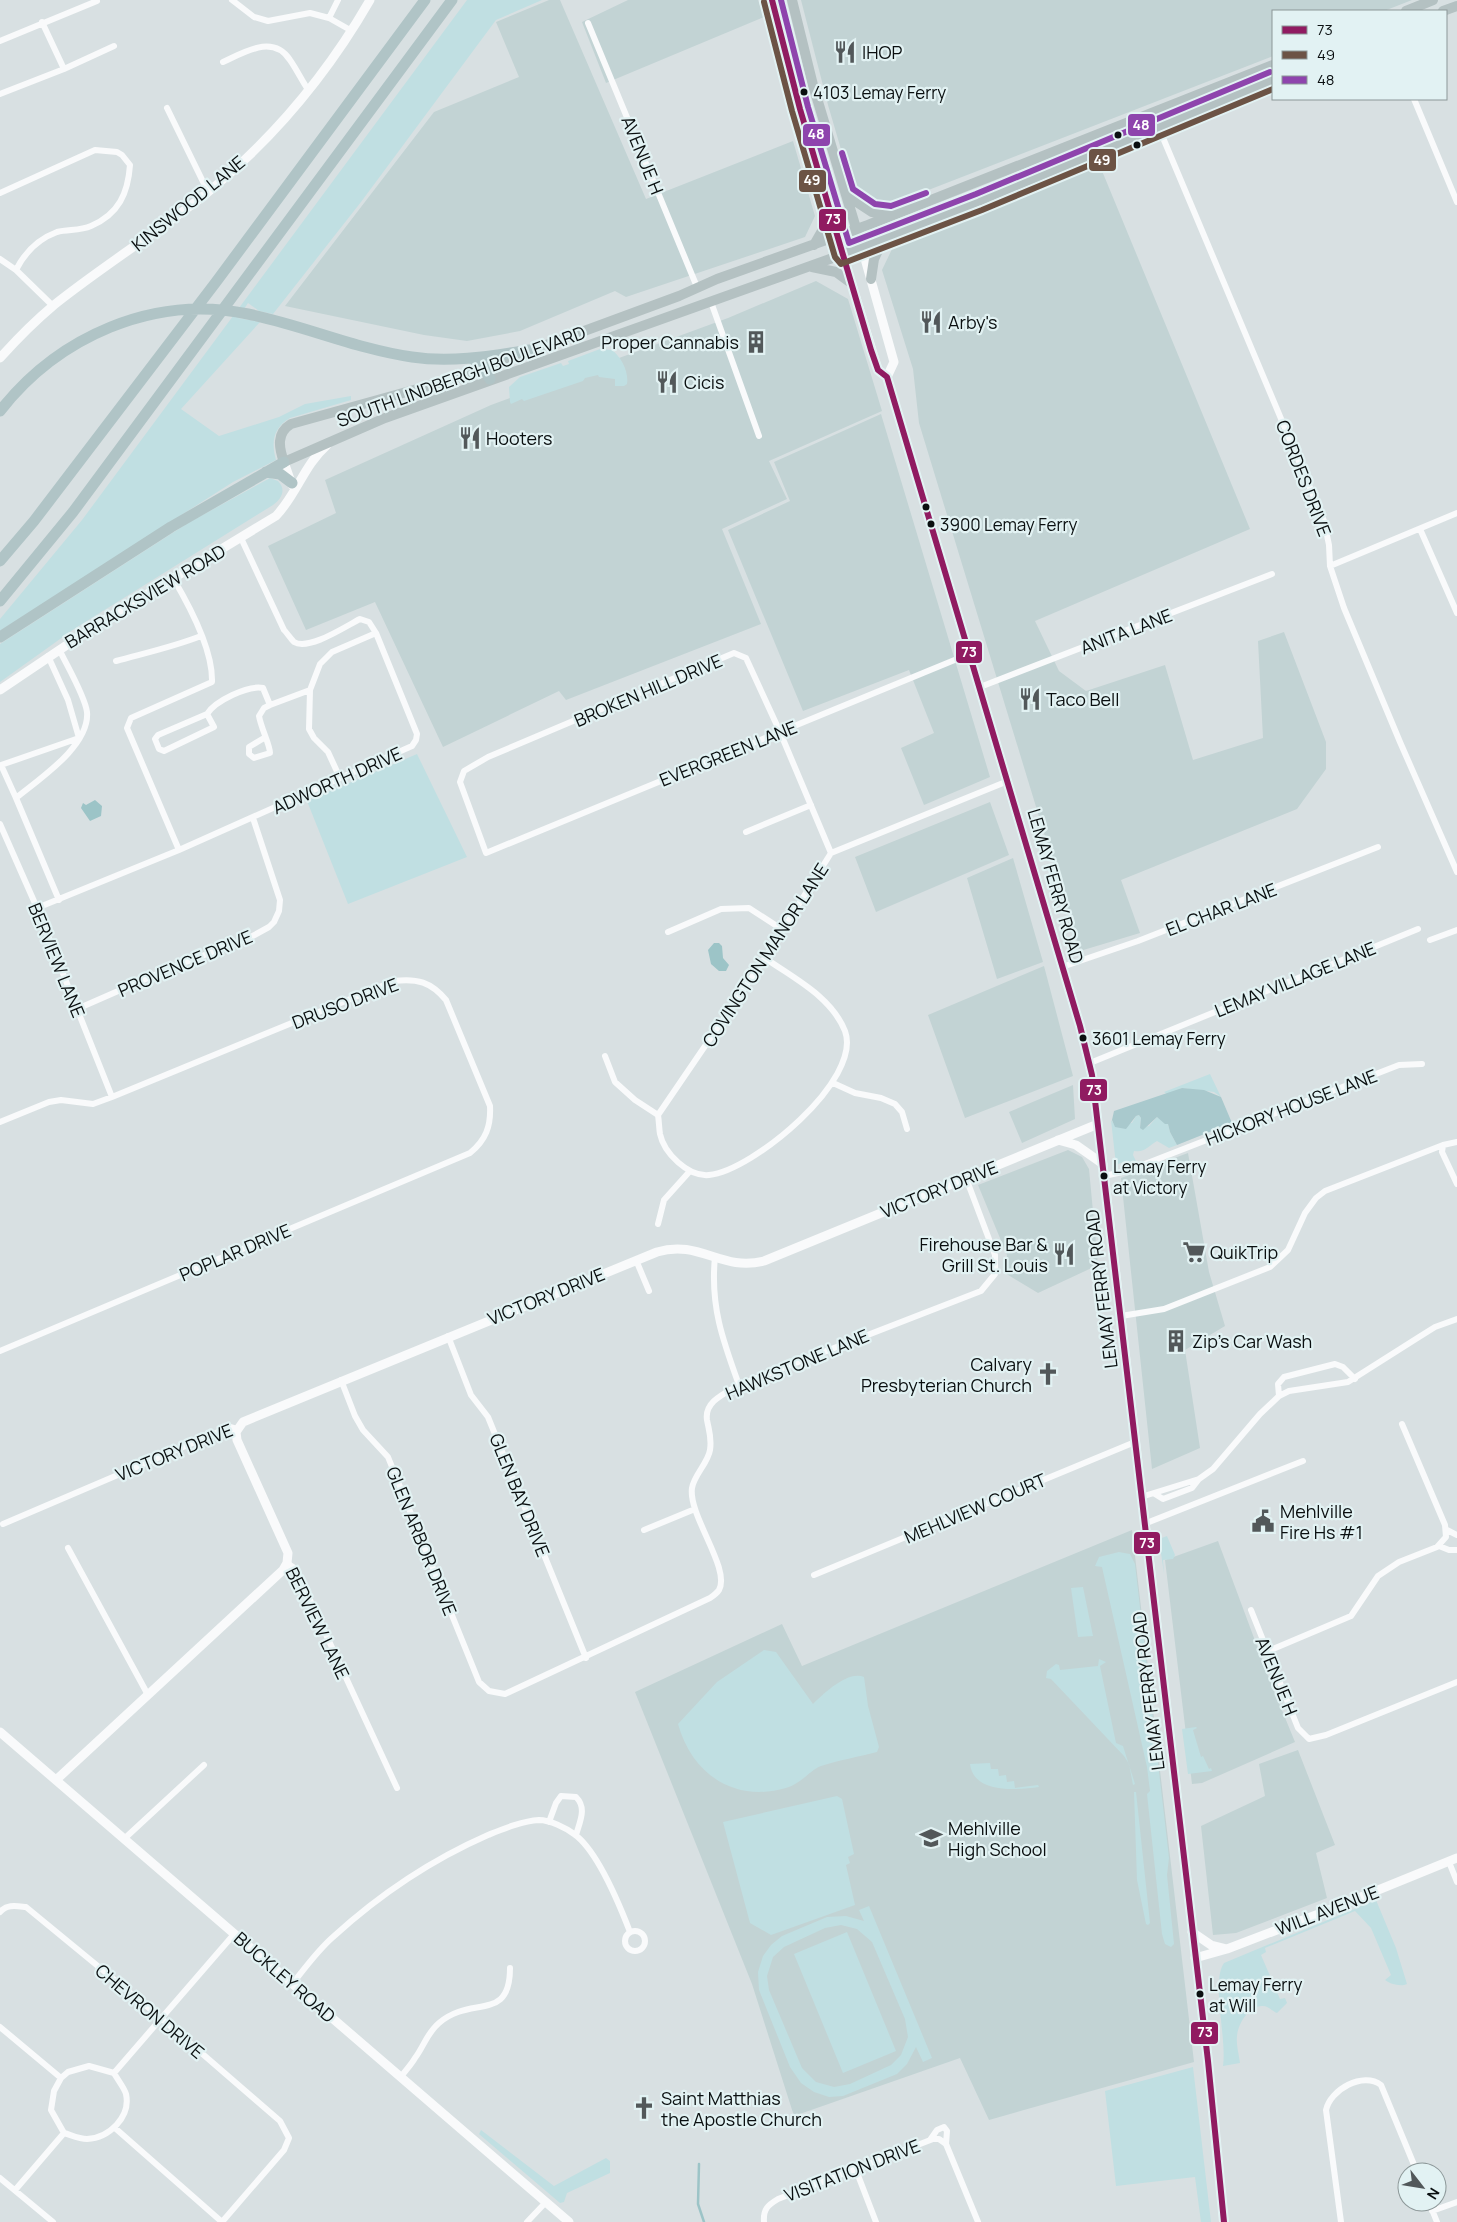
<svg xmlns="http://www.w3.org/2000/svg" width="1457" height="2222" font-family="Manrope,sans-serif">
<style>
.built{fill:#c2d3d4}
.green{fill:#c0dfe2;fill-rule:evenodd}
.forest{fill:#a9c9cd}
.water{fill:#9cc4c7}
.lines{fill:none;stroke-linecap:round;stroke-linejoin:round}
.stream{stroke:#9cc4c7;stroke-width:2.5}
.street{stroke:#f9fafb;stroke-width:6}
.secondary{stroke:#f9fafb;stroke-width:9}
.primary{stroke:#b4c1c2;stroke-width:10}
.highway{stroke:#b0c4c6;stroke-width:11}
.bus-1-casing{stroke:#e2f2f3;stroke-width:10}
.bus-2-casing{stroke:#e2f2f3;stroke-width:10}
.bus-3-casing{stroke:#e2f2f3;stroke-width:10}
.bus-1{stroke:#901b61;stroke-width:6}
.bus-2{stroke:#6c5345;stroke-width:6}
.bus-3{stroke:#8e44ad;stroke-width:6}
.bus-dot{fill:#0a0f10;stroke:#e2f2f3;stroke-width:2}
.labels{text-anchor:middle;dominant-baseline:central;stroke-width:4.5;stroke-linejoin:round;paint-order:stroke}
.bus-label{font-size:17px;fill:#0a0f10;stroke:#e2f2f3;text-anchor:start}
.poi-label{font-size:18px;fill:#0a0f10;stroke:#e2f2f3;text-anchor:start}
.street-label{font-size:18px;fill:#0a0f10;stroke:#e2f2f3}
.line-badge{stroke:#e2f2f3;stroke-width:2}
.badge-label{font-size:14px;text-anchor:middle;font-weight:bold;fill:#fff}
</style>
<rect width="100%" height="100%" fill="#d8e0e2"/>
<path class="built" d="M549 0H560L646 199 793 141 815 216 805 237 626 297 615 291 520 331 467 341 424 335 285 306 434 112 519 77 496 22Z
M628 0H758L764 17 606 83 582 22Z
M801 0H1412L1384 11H1273V56L882 208 872 207 864 202 857 195 852 187 828 105Z
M1100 166 1250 529 1035 621 1059 671 1086 691 1165 665 1193 760 1263 738 1258 641 1284 632 1326 742V769L1297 809 1121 880 1140 933 1080 951 919 423 913 369 882 270 893 247Z
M816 281 848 299 882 411 769 461 787 499 722 529 761 624 566 700 559 691 443 747 375 602 306 630 268 546 336 513 325 480 491 405 728 318Z
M881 414 990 777 924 805 901 748 934 733 909 670 803 711 728 530 790 501 774 462Z
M990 802 1009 855 876 912 855 857Z
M1013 858 1043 962 997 979 967 878Z
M1044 966 1073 1076 965 1118 928 1015Z
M1073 1085 1075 1119 1022 1143 1009 1112Z
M1068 1150 1082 1157 1089 1169 1098 1265 1038 1293 1005 1273 1007 1255 978 1185Z
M1188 1153 1209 1272 1225 1326 1185 1350 1200 1448 1152 1469 1121 1178Z
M1132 1530 1194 2062 989 2120 960 2058 794 2116 752 1984 635 1692 782 1624 802 1666Z
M1218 1541 1270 1681 1295 1742 1202 1783 1192 1784 1165 1560Z
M1298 1750 1335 1845 1316 1853 1327 1898 1236 1933 1213 1935 1201 1826 1265 1796 1259 1764Z"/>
<path class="green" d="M467 0H542L496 20 361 202 273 314 259 311 248 303 238 318 260 322 181 409 219 436 279 417 305 404 351 396V400L290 418C273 428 271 442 276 460L233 482 0 631V619L82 520Z
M600 349 612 350C621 357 629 371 627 384L624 386H615V379L599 377 598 375 585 378 583 381 524 401 522 399 511 404 510 402 509 387 520 377 561 363 563 366 569 364 568 361Z
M270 478 278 481C287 490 281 499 273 505L74 629 0 682V644L188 523Z
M417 754 467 857 348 904 307 801Z
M1210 1074 1221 1097 1214 1092 1182 1088 1167 1094 1164 1092Z
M1139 1115 1141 1118 1140 1128 1149 1126 1157 1117 1168 1124 1170 1132 1177 1145 1169 1148 1157 1141C1148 1146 1145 1153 1134 1151L1133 1155 1136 1161 1124 1166 1123 1162 1116 1165 1111 1120 1114 1124 1132 1123 1136 1116Z
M1167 1536 1175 1555 1173 1559 1163 1560 1164 1574 1159 1539Z
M1119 1552 1130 1554 1135 1564 1169 1858 1167 1875 1174 1944 1171 1947 1165 1944 1162 1934 1147 1794 1150 1791 1147 1767 1102 1567 1095 1566 1099 1557Z
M1083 1587 1093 1636 1078 1637 1071 1588Z
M764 1650 776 1652 813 1704C823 1694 848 1670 864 1677L868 1706 879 1747 877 1752C858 1757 839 1760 821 1766 810 1770 801 1784 786 1788 734 1803 692 1774 678 1724L717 1682Z
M1099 1659 1106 1662 1100 1666 1116 1743 1123 1746 1135 1784 1133 1785 1129 1764 1124 1756 1051 1679 1046 1678 1047 1671 1056 1664 1059 1665 1060 1670 1098 1666Z
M1196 1727 1197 1728 1193 1730 1201 1757 1203 1756 1209 1769 1211 1768 1212 1771 1188 1774 1182 1729Z
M990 1763 991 1769H998L999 1776 1006 1775 1007 1782 1014 1781 1015 1788 1038 1785 1039 1787C1016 1790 974 1794 970 1764Z
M1136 1792 1150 1923 1148 1925 1146 1924 1137 1880 1134 1792Z
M837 1796 842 1799 854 1854 848 1857 850 1863 846 1865 855 1905 771 1935 750 1923 723 1822Z
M1376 1900 1396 1948 1407 1984C1401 1987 1390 1984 1385 1980L1391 1975 1371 1928 1355 1911 1265 1948 1266 1952 1261 1955 1280 1999 1285 1998 1287 2003 1277 2013C1272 2011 1268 2006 1263 2006 1249 2005 1238 2024 1237 2036 1236 2044 1239 2055 1240 2063L1223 2066C1227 2039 1211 1981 1224 1963Z
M869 1906 932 2058 923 2062 916 2047 907 2064 897 2074 843 2096 829 2097 814 2092 801 2083 790 2067 759 1990 758 1972 763 1956 771 1945 782 1936 827 1917 846 1916 864 1921 859 1910ZM841 1925 857 1929 872 1942 905 2019 908 2037 901 2055 891 2065 850 2084 834 2087 816 2082 802 2068 769 1990 767 1976 773 1957 784 1947 825 1928Z
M847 1932 896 2051 843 2073 794 1954Z
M1193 2067 1211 2222H1201L1195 2177 1116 2186 1105 2091Z
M481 2130 554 2186 606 2158 610 2161V2173L567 2193 564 2202 560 2203 479 2134Z"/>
<path class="forest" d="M1182 1088 1204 1090 1221 1097 1232 1123 1177 1145 1170 1132 1168 1124H1165L1157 1117 1143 1130 1140 1128 1141 1118 1139 1115 1136 1116 1126 1129 1115 1127 1112 1120 1114 1111Z"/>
<path class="water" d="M95 800 102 806 101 816 90 821 81 808 83 803 86 805Z
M714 943H719L722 946 723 958 729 965 726 971H719L711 964 708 950Z"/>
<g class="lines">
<path class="stream" d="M699 2164 698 2204 704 2222"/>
<path class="street" d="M232 0 254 17 268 21 310 13 329 18 352 31
M329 18 338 0
M42 22 64 69
M588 23 697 287
M0 41 97 1
M223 62C245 52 273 34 290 60 297 70 302 81 309 91
M0 94 64 69 114 46
M1414 99 1457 202
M167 108 208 192
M1153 114 1324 521 1329 545 1330 566 1344 608 1400 742 1457 872
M0 193 95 150 117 152 122 155 130 165C128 193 119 214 91 226 80 231 68 229 57 232 38 239 25 252 16 270
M0 259 16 270 53 306
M711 302 759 436
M1420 529 1457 613
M1330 566 1457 513
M173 578C189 605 213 650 212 682L131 718 127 728 179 850
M59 649C66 664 85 696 87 712 90 746 39 779 16 798L59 900
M48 656 68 700 79 738
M116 661C145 653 173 647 201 636
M980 687 1272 574
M207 714 158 735 155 739 159 749 164 751 214 727 207 714C215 701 248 685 263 688L270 705
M264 738 249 747V754L254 758 270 753C270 745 261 728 259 716L264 708 270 705 310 690
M340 778 328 752 314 738 309 729 310 690 320 664 332 652 376 633
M16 798 1 765 79 738
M0 824 37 908 112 1097
M746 832 811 805
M831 853 780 732 746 658 734 653 488 757 464 771 460 782 486 853 957 659 971 654
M37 908 179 850 412 746 416 740 417 734 376 633 369 622 360 619C346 626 309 651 294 642 291 639 287 633 284 630L241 538
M668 932 721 909 749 908 783 930
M1430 940 1457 930
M1062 967 1138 941 1378 847
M77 1009 173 967 249 938 269 927 274 922 279 911 280 900 253 818
M605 1056 615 1082 635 1100 658 1115
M1090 1063 1418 929
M833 1083 855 1093 881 1098 895 1104 902 1112 907 1129
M658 1115 765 958 831 853 1008 781
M658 1115C659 1121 659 1128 660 1134 664 1153 688 1177 709 1175 752 1171 863 1080 845 1031 831 996 793 978 765 958
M0 1122 49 1102 61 1100 93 1104 112 1097 394 981C417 978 431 982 446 1000L490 1106C491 1126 486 1140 470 1153L0 1351
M1443 1145 1442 1152 1457 1184
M1104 1176 1127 1171 1399 1065 1422 1064
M658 1224 664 1200 690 1171
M715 1257C710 1306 723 1341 739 1385
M636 1260 649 1291
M1121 1316 1164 1309 1270 1267 1288 1250 1305 1213 1316 1198 1325 1191 1443 1145 1457 1142
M448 1336 471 1395 488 1417 586 1658
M341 1380 355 1416 363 1430 388 1457 479 1682 489 1691 505 1694 710 1598C713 1596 717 1593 719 1590 731 1569 688 1515 692 1488 694 1475 708 1463 710 1450 712 1438 709 1431 707 1420 704 1401 726 1393 739 1385L981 1291 995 1274V1255L966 1178
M1279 1396 1278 1384 1284 1377 1335 1364 1343 1367 1355 1379
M1155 1494 1163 1499 1192 1488 1199 1479 1213 1469 1260 1414 1279 1396 1289 1391 1348 1382 1419 1337 1435 1327 1457 1319
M1141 1497 1199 1479
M3 1524 230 1427 237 1429
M1144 1524 1303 1461
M644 1530 695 1509
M1447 1530 1457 1535
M1439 1546 1449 1550H1457
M68 1548 148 1695
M287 1563 293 1567 298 1574 397 1788
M814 1575 1135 1442
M1251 1610 1298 1728 1309 1739 1326 1735 1457 1682
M1268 1651 1351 1616 1378 1576 1399 1562 1437 1547 1446 1537 1445 1525 1402 1424
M549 1822 556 1803 561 1796 576 1797C587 1808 580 1821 576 1835
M124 1839 204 1765
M1449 1862 1457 1882
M0 1912C7 1904 16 1906 26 1907L161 2018 280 2121 289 2138 284 2150 222 2222
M625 1941a10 10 0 1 1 20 0a10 10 0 1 1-20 0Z
M293 1983C305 1968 318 1950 333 1937 379 1895 431 1860 488 1835 503 1829 522 1821 539 1820 550 1820 566 1828 574 1834 597 1850 620 1906 630 1932
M0 2027 61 2078
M89 2066 114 2073C117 2079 124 2087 126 2094 131 2117 109 2138 87 2139 79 2139 71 2135 64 2133L51 2110 54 2091 61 2078 68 2072Z
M114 2073 235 1933
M401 2077C405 2071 411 2065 415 2058 424 2046 427 2033 439 2023 471 1995 510 2023 510 1968
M115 2128 222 2222
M930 2140 937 2130 944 2127 947 2131 946 2144
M856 2170 876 2222
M0 2178 53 2222
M16 2189 64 2133
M1429 2202 1437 2222
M1432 2211 1457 2202
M527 2222 546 2202
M764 2222C763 2209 768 2205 778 2199L933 2139H939L946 2144 978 2222
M1341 2222 1326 2110C1330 2090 1363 2071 1381 2085L1417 2172"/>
<path class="secondary" d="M862 248 894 362 887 377
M843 255 878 370 887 377 1080 1026 1092 1075 1107 1199 1208 2061 1224 2222
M0 358C17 339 35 321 54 305 104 265 158 232 207 193 273 139 328 73 370 0
M284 462 292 485
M0 690 101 622 276 516C297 494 304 465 327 445
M1058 1140 1076 1145 1103 1164
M0 1732 569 2222
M56 1780 283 1570 287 1563 288 1553 237 1440 236 1432 243 1422 657 1252C700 1239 721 1272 764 1261L1098 1124
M1192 1932 1211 1945 1227 1949
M1195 1958 1227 1949 1329 1910 1457 1858"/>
<path class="primary" d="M772 0 800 109 843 255
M792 0 813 85 862 248
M1406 11 1433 0
M1443 11 1457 6
M1273 65 868 225 717 279 679 296 457 378 291 424C276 433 279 448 284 462L385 418 883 240 1273 80
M846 195 872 212 891 215
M814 245 822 231 829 208
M812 267 836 272 851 283
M871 279 874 259 883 240"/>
<path class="highway" d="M472 358 484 368 490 379
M0 411C58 337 153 294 248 314 303 325 356 349 412 357 451 363 491 356 529 350
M266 472 280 474 292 483
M0 561 34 521 216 282 425 0
M0 601 73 512 452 0
M0 637 171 527 284 462"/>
<defs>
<path id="bus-1" d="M772 0 800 109 871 350 878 370 887 377 1080 1026 1092 1075 1208 2061 1224 2222"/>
<path id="bus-2" d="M764 2 792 111 835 257 841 264 982 210 1273 89"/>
<path id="bus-3" d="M781 0 808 107 849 243 976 194 1270 72
M842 153 853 189 875 204 891 206 926 193"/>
</defs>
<use href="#bus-1" class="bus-1-casing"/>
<use href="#bus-2" class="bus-2-casing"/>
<use href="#bus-3" class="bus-3-casing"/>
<use href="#bus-1" class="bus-1"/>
<use href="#bus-2" class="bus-2"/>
<use href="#bus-3" class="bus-3"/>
</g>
<defs>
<symbol id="restaurant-bare" viewBox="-9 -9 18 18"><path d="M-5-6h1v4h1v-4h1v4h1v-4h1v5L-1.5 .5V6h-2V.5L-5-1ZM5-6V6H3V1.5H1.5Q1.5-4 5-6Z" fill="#52585a" stroke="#e2f2f3" stroke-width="2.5" paint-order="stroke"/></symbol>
<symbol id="building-bare" viewBox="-9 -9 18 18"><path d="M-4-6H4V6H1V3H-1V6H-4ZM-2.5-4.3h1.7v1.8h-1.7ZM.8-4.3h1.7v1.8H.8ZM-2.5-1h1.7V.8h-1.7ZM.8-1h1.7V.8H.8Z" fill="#52585a" stroke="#e2f2f3" stroke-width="2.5" paint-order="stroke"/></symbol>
<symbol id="supermarket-bare" viewBox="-9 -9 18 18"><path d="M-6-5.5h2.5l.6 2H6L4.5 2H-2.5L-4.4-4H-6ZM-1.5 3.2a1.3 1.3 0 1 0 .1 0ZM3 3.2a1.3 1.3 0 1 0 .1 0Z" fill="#52585a" stroke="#e2f2f3" stroke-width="2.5" paint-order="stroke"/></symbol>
<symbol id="church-bare" viewBox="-9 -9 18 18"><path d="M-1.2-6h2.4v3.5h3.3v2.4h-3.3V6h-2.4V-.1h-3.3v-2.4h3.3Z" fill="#52585a" stroke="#e2f2f3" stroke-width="2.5" paint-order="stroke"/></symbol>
<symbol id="civic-bare" viewBox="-9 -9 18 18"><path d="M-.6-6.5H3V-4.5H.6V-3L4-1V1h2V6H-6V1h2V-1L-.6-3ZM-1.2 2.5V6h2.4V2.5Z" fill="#52585a" stroke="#e2f2f3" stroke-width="2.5" paint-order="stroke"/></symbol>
<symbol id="school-bare" viewBox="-9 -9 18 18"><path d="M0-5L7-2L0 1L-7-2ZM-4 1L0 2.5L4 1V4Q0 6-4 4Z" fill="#52585a" stroke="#e2f2f3" stroke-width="2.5" paint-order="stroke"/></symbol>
</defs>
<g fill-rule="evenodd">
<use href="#restaurant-bare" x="829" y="36" width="32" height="32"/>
<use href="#restaurant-bare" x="915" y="306" width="32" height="32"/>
<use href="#building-bare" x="740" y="326" width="32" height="32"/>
<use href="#restaurant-bare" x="651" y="366" width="32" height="32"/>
<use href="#restaurant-bare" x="454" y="422" width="32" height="32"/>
<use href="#restaurant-bare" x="1014" y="683" width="32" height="32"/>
<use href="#supermarket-bare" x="1178" y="1236" width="32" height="32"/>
<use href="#restaurant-bare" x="1048" y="1238" width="32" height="32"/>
<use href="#building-bare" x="1160" y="1325" width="32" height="32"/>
<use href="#church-bare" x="1032" y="1358" width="32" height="32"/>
<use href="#civic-bare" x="1247" y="1505" width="32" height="32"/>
<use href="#school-bare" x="915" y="1822" width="32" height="32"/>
<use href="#church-bare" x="628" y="2092" width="32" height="32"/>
</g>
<g class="bus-dot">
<circle cx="804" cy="92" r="4.5"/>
<circle cx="1118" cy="135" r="4.5"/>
<circle cx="1137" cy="145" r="4.5"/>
<circle cx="926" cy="507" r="4.5"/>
<circle cx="931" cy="524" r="4.5"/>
<circle cx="1083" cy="1038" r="4.5"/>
<circle cx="1104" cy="1176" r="4.5"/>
<circle cx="1200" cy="1994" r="4.5"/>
</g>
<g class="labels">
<g class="bus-label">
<text x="813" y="92">4103 Lemay Ferry</text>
<text x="940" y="524">3900 Lemay Ferry</text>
<text x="1092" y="1038">3601 Lemay Ferry</text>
<text x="1113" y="1166">Lemay Ferry<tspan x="1113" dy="21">at Victory</tspan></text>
<text x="1209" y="1984">Lemay Ferry<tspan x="1209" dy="21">at Will</tspan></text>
</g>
<g class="poi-label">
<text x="862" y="52">IHOP</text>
<text x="948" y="322">Arby's</text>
<text x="739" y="342" text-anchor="end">Proper Cannabis</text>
<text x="684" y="382">Cicis</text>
<text x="486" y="438">Hooters</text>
<text x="1046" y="699">Taco Bell</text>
<text x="1048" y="1244" text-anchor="end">Firehouse Bar &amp;<tspan x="1048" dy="21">Grill St. Louis</tspan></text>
<text x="1210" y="1252">QuikTrip</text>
<text x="1192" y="1341">Zip’s Car Wash</text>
<text x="1032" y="1364" text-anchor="end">Calvary<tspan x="1032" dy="21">Presbyterian Church</tspan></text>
<text x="1280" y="1511">Mehlville<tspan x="1280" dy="21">Fire Hs #1</tspan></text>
<text x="948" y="1828">Mehlville<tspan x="948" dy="21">High School</tspan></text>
<text x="661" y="2098">Saint Matthias<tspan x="661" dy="21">the Apostle Church</tspan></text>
</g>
<g class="street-label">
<text transform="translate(643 155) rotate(68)">AVENUE H</text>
<text transform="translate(188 203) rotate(-39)">KINSWOOD LANE</text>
<text transform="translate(461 376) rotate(-20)">SOUTH LINDBERGH BOULEVARD</text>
<text transform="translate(1304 478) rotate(69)">CORDES DRIVE</text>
<text transform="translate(145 596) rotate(-31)">BARRACKSVIEW ROAD</text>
<text transform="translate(1126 631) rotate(-21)">ANITA LANE</text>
<text transform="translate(648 690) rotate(-23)">BROKEN HILL DRIVE</text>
<text transform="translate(728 753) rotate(-22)">EVERGREEN LANE</text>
<text transform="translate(337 780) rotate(-24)">ADWORTH DRIVE</text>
<text transform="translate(1056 886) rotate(74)">LEMAY FERRY ROAD</text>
<text transform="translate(1221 909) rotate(-21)">EL CHAR LANE</text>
<text transform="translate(765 955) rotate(-57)">COVINGTON MANOR LANE</text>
<text transform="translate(57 960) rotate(68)">BERVIEW LANE</text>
<text transform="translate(185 963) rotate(-23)">PROVENCE DRIVE</text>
<text transform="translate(1295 979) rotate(-22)">LEMAY VILLAGE LANE</text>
<text transform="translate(345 1003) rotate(-21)">DRUSO DRIVE</text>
<text transform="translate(1291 1107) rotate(-21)">HICKORY HOUSE LANE</text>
<text transform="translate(939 1189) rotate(-22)">VICTORY DRIVE</text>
<text transform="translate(235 1252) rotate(-23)">POPLAR DRIVE</text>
<text transform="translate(1101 1289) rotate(-97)">LEMAY FERRY ROAD</text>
<text transform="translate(546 1296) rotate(-22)">VICTORY DRIVE</text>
<text transform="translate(797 1364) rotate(-23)">HAWKSTONE LANE</text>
<text transform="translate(174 1452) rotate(-22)">VICTORY DRIVE</text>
<text transform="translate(520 1495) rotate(68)">GLEN BAY DRIVE</text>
<text transform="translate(975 1508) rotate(-23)">MEHLVIEW COURT</text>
<text transform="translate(422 1541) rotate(68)">GLEN ARBOR DRIVE</text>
<text transform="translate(318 1623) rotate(64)">BERVIEW LANE</text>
<text transform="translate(1277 1676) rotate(68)">AVENUE H</text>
<text transform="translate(1148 1691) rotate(-97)">LEMAY FERRY ROAD</text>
<text transform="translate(1327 1910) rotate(-21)">WILL AVENUE</text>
<text transform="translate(285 1977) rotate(41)">BUCKLEY ROAD</text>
<text transform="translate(150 2011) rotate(40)">CHEVRON DRIVE</text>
<text transform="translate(852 2170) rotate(-21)">VISITATION DRIVE</text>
</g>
</g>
<g class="line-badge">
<rect x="1127" y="113" width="29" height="24" rx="5" fill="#8e44ad"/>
<rect x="802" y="123" width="29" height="24" rx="5" fill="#8e44ad"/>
<rect x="1088" y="148" width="29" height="24" rx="5" fill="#6c5345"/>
<rect x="798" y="169" width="29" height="24" rx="5" fill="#6c5345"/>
<rect x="818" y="208" width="29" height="24" rx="5" fill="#901b61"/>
<rect x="955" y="640" width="28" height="24" rx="5" fill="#901b61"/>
<rect x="1079" y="1078" width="29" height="24" rx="5" fill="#901b61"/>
<rect x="1133" y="1531" width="28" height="24" rx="5" fill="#901b61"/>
<rect x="1190" y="2021" width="29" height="24" rx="5" fill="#901b61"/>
</g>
<g class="badge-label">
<text x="1141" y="130">48</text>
<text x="816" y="139">48</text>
<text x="1102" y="165">49</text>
<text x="812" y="185">49</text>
<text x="833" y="224">73</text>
<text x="969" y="657">73</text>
<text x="1094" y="1095">73</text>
<text x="1147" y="1548">73</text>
<text x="1205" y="2037">73</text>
</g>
<rect x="1272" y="10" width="175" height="90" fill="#e2f2f3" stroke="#8c9798"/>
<rect x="1282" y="26" width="25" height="8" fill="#901b61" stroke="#8c9798"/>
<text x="1317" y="35" font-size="15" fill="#0a0f10">73</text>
<rect x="1282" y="51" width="25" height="8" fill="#6c5345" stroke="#8c9798"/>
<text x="1317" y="60" font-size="15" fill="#0a0f10">49</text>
<rect x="1282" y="76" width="25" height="8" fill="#8e44ad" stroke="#8c9798"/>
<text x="1317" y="85" font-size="15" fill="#0a0f10">48</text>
<g transform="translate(1422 2187) rotate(121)"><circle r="24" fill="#e2f2f3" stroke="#8c9798"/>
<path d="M0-4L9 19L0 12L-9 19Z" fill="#52585a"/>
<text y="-8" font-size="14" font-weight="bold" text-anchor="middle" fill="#0a0f10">N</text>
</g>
</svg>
